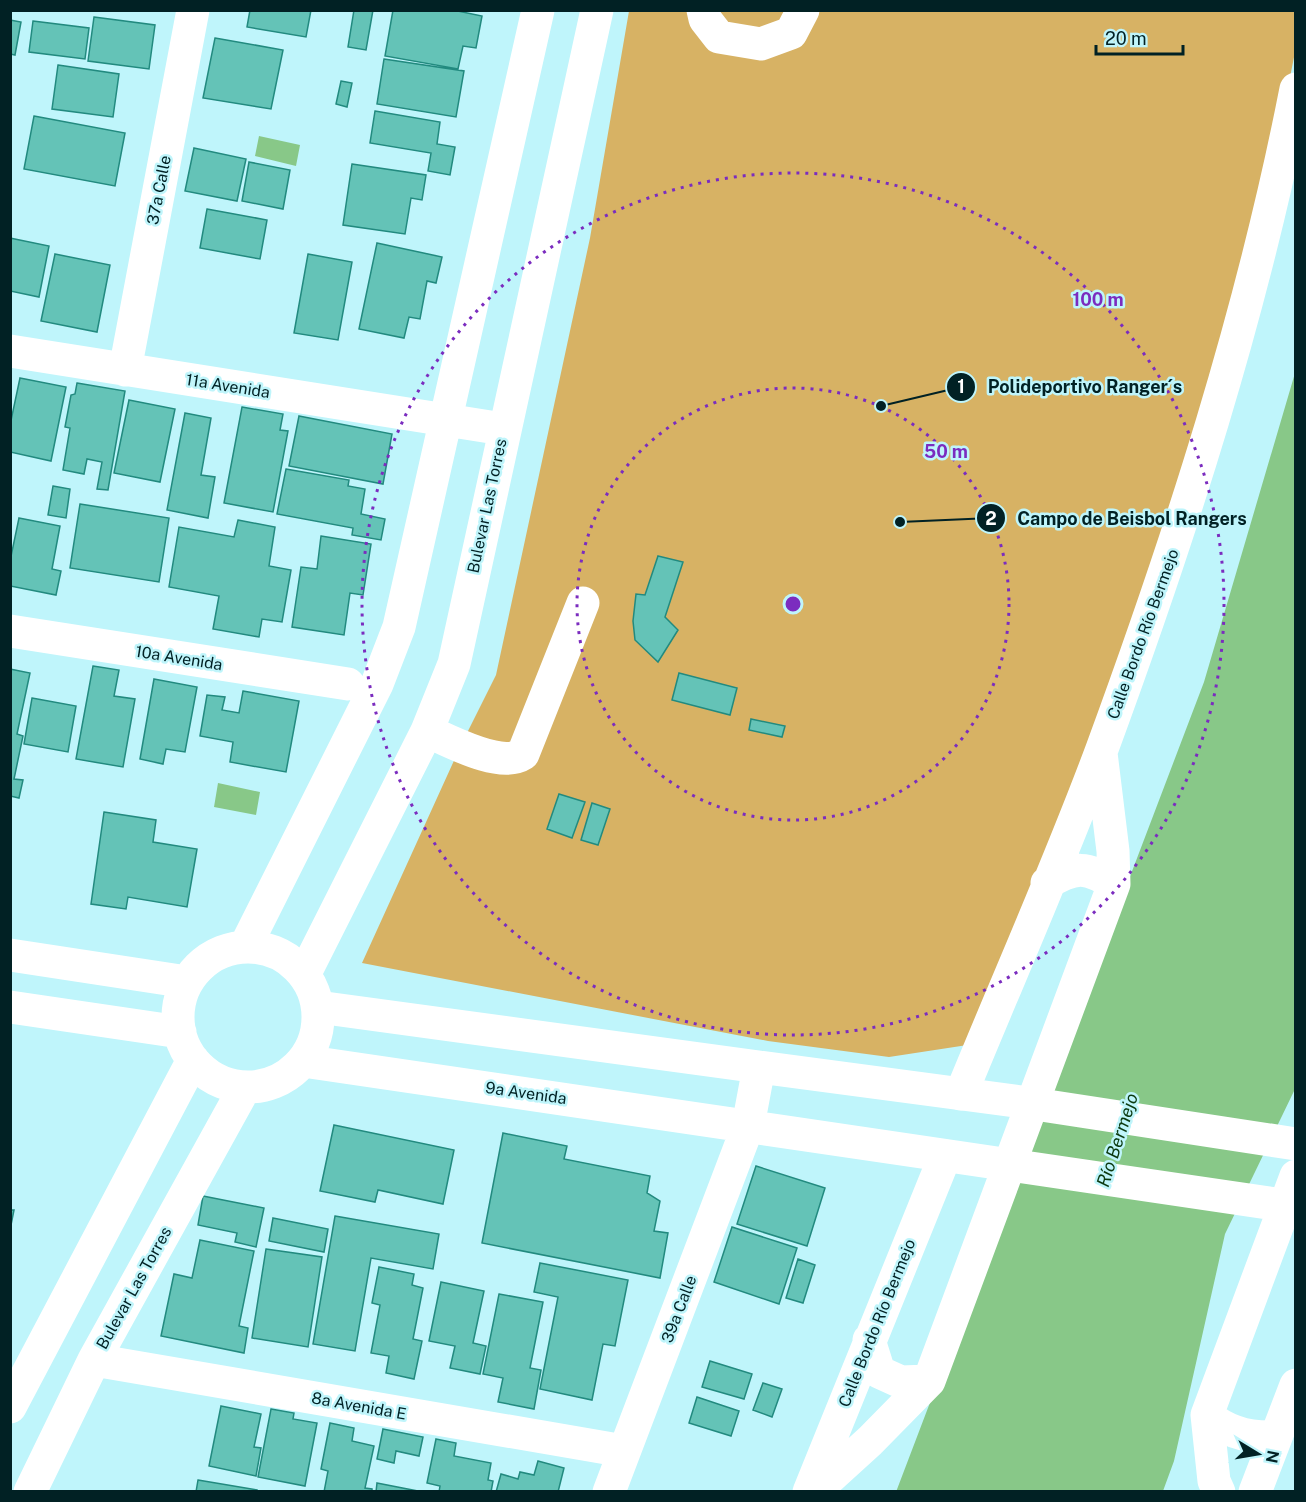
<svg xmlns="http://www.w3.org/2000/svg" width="1306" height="1502" font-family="'Public Sans',sans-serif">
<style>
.green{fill:#d7b264}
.water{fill:#88c888}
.building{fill:#64c3b7;stroke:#228a7f;stroke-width:1.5}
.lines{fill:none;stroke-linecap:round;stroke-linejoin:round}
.minor{stroke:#fff;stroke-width:33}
.major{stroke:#fff;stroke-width:33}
.ring{fill:none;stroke:#7b2cbf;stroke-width:3;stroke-dasharray:3 6}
.labels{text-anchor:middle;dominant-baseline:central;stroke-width:5;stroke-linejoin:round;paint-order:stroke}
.street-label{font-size:16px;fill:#012124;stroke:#bff5fb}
.water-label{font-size:18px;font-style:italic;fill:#0b390f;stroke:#bff5fb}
.centre{fill:#7b2cbf;stroke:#bff5fb;stroke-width:3}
.ring-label{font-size:18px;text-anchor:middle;font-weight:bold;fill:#7b2cbf;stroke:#bff5fb;stroke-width:5;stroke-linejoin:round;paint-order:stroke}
.leader{fill:none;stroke:#012124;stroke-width:2}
.callout-dot{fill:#012124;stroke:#bff5fb;stroke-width:2}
.mark-label{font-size:18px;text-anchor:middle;font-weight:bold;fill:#fff}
.callout-label{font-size:18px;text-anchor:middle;font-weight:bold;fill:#012124;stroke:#bff5fb;stroke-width:5;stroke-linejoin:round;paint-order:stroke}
</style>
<rect width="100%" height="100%" fill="#bff5fb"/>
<path class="green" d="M629 11H1295V52L1259 234 1158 573 974 1044 889 1057 768 1041 362 963 462 743 496 675 590 238Z"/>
<path class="water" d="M259 136 300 145 296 166 255 156Z
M1295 373V1089L1225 1234 1174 1461 1163 1491 896 1492 1204 682Z
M218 783 260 792 256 815 214 807Z"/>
<path class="building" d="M250 10H311L306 37 247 27Z
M354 10H373L366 50 348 47Z
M393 10H453L482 16 476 48 463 46 458 69 385 56Z
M94 17 155 25 149 69 88 61Z
M10 20 21 22 15 55 10 54Z
M33 21 89 28 85 59 29 52Z
M215 38 283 50 271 109 203 98Z
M384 59 464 71 456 117 377 104Z
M58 65 119 74 113 117 52 109Z
M341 81 352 83 347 107 336 104Z
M375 111 440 122 437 144 455 147 450 175 428 171 431 153 370 143Z
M34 116 125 133 115 186 24 169Z
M194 148 246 159 237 201 185 191Z
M249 162 290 170 283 209 242 201Z
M352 164 426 175 422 200 411 198 405 234 343 225Z
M207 209 267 220 260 259 200 248Z
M10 238 49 246 39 297 10 291Z
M377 243 442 257 436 283 427 281 420 319 409 317 404 338 359 329Z
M55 254 110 265 97 332 41 321Z
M308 254 352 262 338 340 294 333Z
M20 378 66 387 51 461 10 452V425Z
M77 383 125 391 108 490 97 489 102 462 87 459 84 474 63 470 70 428 65 427 71 395 75 394Z
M129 400 175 409 160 482 114 473Z
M242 407 283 414 280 430 288 431 273 512 224 503Z
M185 413 211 418 201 475 215 477 208 518 167 510Z
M299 416 392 434 383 484 289 466Z
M286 469 349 480 348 486 365 489 361 514 385 519 381 540 352 535 353 528 277 514Z
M53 486 70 489 66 518 48 515Z
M80 504 169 518 159 582 70 568Z
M19 518 60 526 52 569 61 571 56 595 10 586V561Z
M238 520 275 527 269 566 291 570 282 622 262 619 259 637 213 629 219 596 169 587 179 527 234 537Z
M321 536 371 544 363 595 350 593 344 635 292 627 301 567 317 569Z
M658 556 683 562 665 617 678 630 658 662 635 640 633 621 636 594 645 595Z
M93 666 119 670 114 696 135 699 123 767 76 759Z
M10 669 30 673 17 734 23 736 14 779 23 780 19 798 10 796Z
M679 673 737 688 730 715 672 700Z
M154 679 197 687 185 752 166 749 163 764 140 759Z
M243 691 299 701 286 772 230 762 233 742 200 736 207 695 225 697 222 710 239 713Z
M32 698 76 706 68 752 24 744Z
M751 719 785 726 782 737 749 730Z
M559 794 585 802 572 838 547 829Z
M592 803 610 809 598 845 581 840Z
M104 812 156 820 153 842 197 849 187 907 128 897 126 909 91 904Z
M334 1125 454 1150 443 1204 378 1190 375 1202 320 1191Z
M503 1133 567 1146 564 1159 650 1176 647 1193 660 1201 654 1231 668 1233 660 1278 482 1243Z
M756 1166 825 1188 807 1246 737 1224Z
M203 1196 264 1208 256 1247 235 1242 237 1233 198 1225Z
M10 1210H14L10 1230Z
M335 1216 439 1234 433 1269 371 1258 355 1351 313 1344Z
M273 1218 328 1229 324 1252 269 1241Z
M732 1227 797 1248 779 1304 714 1282Z
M200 1240 254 1251 239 1326 248 1328 244 1353 161 1336 174 1274 192 1278Z
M266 1249 322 1257 308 1347 252 1338Z
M798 1259 815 1265 803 1303 786 1298Z
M540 1263 628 1280 615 1346 603 1344 592 1400 540 1389 558 1297 534 1292Z
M379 1267 414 1274 412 1285 423 1288 413 1339 422 1341 414 1379 386 1373 389 1356 371 1353 380 1305 372 1303Z
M441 1282 484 1291 473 1343 486 1346 480 1374 450 1368 455 1346 429 1341Z
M499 1294 543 1302 530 1368 541 1370 534 1409 498 1402 503 1378 483 1374Z
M710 1361 752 1374 744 1399 702 1387Z
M763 1383 782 1389 772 1417 753 1410Z
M697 1397 739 1411 731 1436 689 1423Z
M221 1406 261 1414 254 1447 261 1448 256 1476 209 1466Z
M271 1409 294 1413 293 1419 317 1423 305 1486 258 1477Z
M330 1423 354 1428 352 1441 374 1446 365 1488 372 1489V1492H324L328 1471 321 1469Z
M383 1429 423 1437 419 1456 396 1451 394 1463 377 1459Z
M436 1439 456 1443 454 1456 491 1463 488 1480 493 1481 491 1492H439L440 1486 427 1483Z
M538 1461 564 1468 558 1492H496L501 1474 518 1479 520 1472 534 1475Z
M198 1480 257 1490V1492H196Z
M377 1483 423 1492H376Z"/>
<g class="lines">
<path class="minor" d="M703 10 705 19 719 37 761 44 791 33 803 10
M10 351 503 429
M125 370 193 10
M10 631 348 684
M427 731C450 741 500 769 523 754L583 603
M245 947 377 684 399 627 538 10
M178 1017a70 70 0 1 1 140 0a70 70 0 1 1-140 0Z
M10 955 187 982
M304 975 427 731 454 664 597 10
M10 1007 180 1032
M318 1007 759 1067 748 1126 609 1492
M303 1061 1296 1207
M759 1067 1015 1101 1296 1144
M94 1360 624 1451
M10 1407 193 1060
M1207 1415C1226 1432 1249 1438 1274 1437
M30 1492 94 1360 245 1087
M1219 1492 1214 1481 1207 1415 1296 1176
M1255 1492 1296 1385"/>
<path class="major" d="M1047 883C1076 866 1086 866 1114 884
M961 1094C1008 979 1059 865 1102 749 1181 534 1252 314 1296 89
M869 1340 879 1372 901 1382 929 1381
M809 1492 945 1156
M814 1492 870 1441 929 1381 1114 884 1113 851 1101 753"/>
</g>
<g class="ring">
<circle cx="793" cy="604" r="216"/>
<circle cx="793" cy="604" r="431"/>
</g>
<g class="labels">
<g class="street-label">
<text transform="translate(159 190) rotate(-79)">37a Calle</text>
<text transform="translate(228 386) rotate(9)">11a Avenida</text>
<text transform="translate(487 506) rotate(-78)">Bulevar Las Torres</text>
<text transform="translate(1143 634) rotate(-70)">Calle Bordo Río Bermejo</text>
<text transform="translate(179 658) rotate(9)">10a Avenida</text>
<text transform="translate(526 1093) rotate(8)">9a Avenida</text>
<text transform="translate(134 1288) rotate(-61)">Bulevar Las Torres</text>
<text transform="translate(679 1309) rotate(-69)">39a Calle</text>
<text transform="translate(877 1323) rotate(-68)">Calle Bordo Río Bermejo</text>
<text transform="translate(359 1406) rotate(10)">8a Avenida E</text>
</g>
<g class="water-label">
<text transform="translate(1117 1140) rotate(-72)">Río Bermejo</text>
</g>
</g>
<circle cx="793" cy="604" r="9" class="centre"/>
<g class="ring-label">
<text x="1098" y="306">100 m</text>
<text x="946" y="458">50 m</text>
</g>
<path class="leader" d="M881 406L961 387M900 522L991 518"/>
<g class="callout-dot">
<circle cx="881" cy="406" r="6"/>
<circle cx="900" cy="522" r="6"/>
<circle cx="961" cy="387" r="15"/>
<circle cx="991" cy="518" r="15"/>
</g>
<g class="mark-label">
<text x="961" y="393">1</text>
<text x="991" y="525">2</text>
</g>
<g class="callout-label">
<text x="1085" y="393">Polideportivo Ranger´s</text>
<text x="1132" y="525">Campo de Beisbol Rangers</text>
</g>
<rect width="1306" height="1502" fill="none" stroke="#012124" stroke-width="24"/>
<g transform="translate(1258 1454) rotate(101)" stroke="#bff5fb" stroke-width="4.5" paint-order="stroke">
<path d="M0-4.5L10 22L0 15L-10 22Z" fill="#012124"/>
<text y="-9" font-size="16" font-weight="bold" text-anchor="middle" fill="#012124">N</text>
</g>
<path d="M1096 45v9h87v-9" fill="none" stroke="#012124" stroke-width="3"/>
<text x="1105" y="45" font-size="18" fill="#012124" stroke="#bff5fb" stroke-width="4.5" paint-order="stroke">20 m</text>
</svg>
